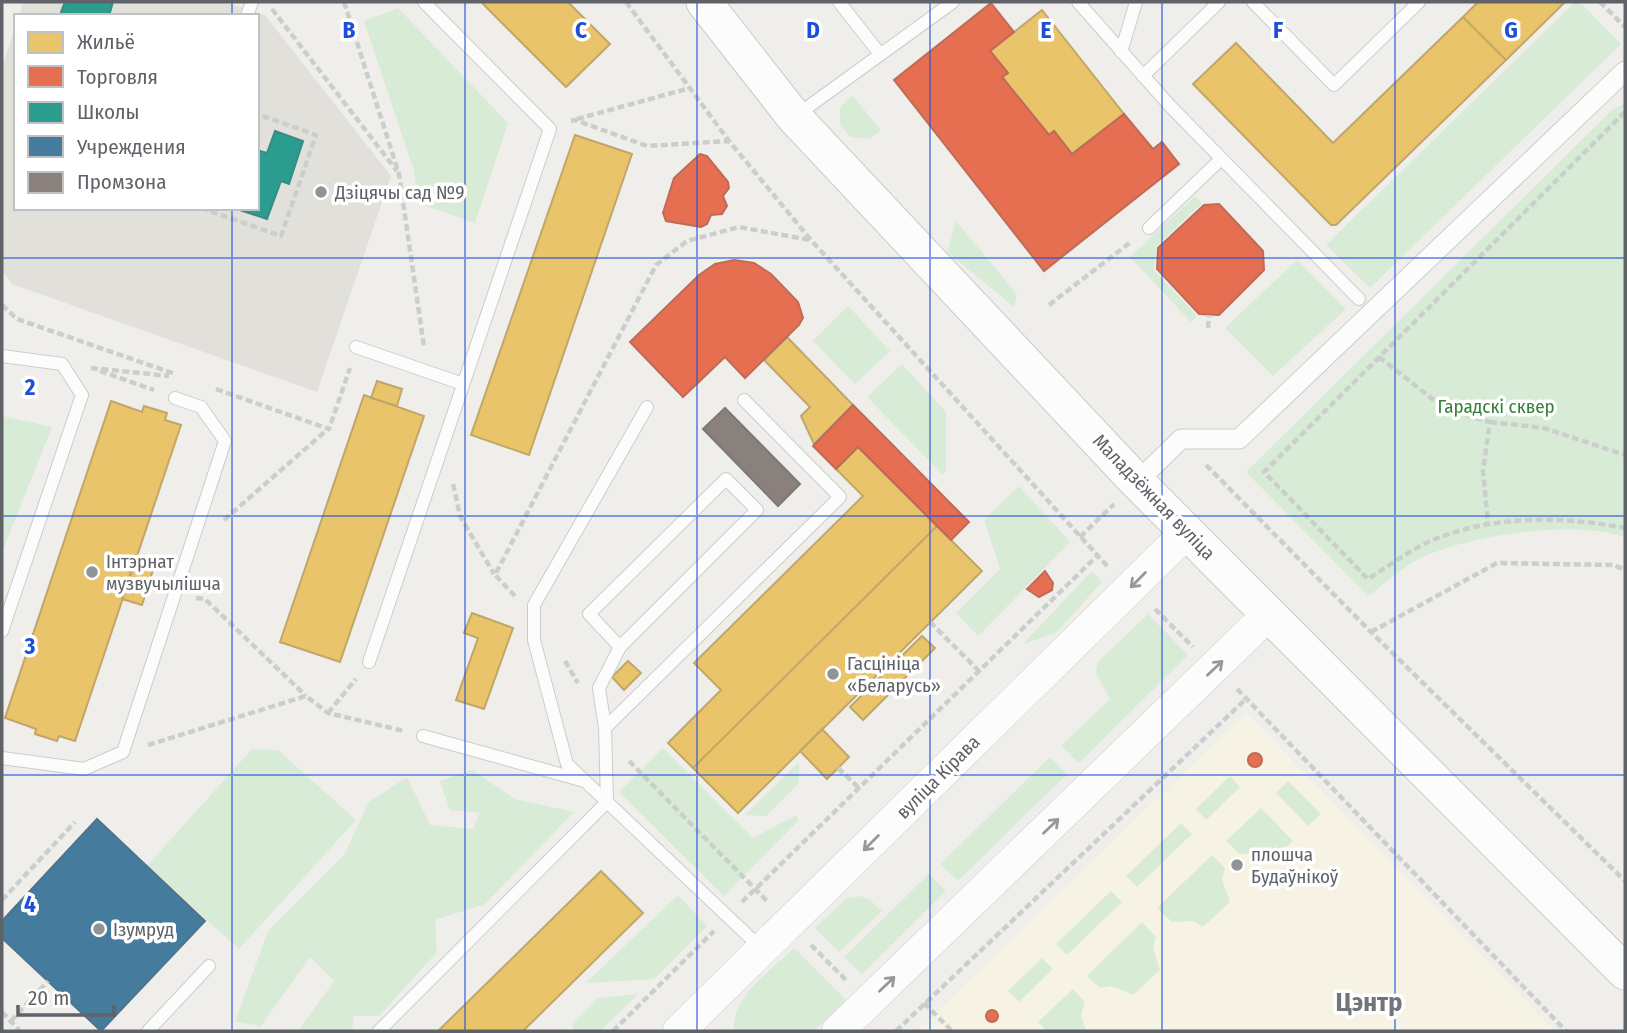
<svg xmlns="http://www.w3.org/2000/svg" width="1627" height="1033" font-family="'Fira Sans Condensed',sans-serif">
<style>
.commercial{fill:#f7f3e4}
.education{fill:#e2e0da}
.green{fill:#d8ebd6}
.homes{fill:#e9c46a;stroke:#c0a769;stroke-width:2}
.shops{fill:#e76f51;stroke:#be6b58;stroke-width:2}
.schools{fill:#2a9d8f;stroke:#3a8c83;stroke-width:2}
.public{fill:#457b9d;stroke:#4d748d;stroke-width:2}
.industry{fill:#8a817c;stroke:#7d7876;stroke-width:2}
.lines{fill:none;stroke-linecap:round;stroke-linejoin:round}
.service-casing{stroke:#cbcccc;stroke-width:14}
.pedestrian-casing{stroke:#cbcccc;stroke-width:21}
.tertiary-casing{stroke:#cbcccc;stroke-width:33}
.secondary-casing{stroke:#cacacb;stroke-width:37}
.path{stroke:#cacfcc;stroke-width:4.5;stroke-dasharray:7 3.5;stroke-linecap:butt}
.service{stroke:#fdfcfc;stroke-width:12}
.pedestrian{stroke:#fdfcfc;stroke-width:19}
.tertiary{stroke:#fdfcfc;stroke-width:32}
.secondary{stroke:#fdfcfc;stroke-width:35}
.oneway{stroke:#96999c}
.grid{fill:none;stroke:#1d4ed8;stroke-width:2;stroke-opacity:0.55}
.poi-dot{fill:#919496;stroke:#fff;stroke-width:2.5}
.labels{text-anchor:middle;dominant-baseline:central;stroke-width:7;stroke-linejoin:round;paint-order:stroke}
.poi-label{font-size:19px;fill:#5f6368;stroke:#fff;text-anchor:start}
.park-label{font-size:19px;fill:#348238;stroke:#fff}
.street-label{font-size:19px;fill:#5f6368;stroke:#fff}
.district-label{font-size:26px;font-weight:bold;fill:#70757a;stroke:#fff}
.grid-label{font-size:23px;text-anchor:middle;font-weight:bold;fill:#1d4ed8;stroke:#fff;stroke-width:7;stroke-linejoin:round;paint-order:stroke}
</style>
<rect width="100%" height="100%" fill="#efeeea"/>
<path class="commercial" d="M1246 713 1555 1031H917Z"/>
<path class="education" d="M23 2H225L265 15 391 176 317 392 12 284 2 271V68L16 25V208H257V16H19Z"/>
<path class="green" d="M1575 2H1580L1621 44 1370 288 1326 245Z
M398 8 508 123 475 223 418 203 414 171 364 21Z
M852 95 881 130 870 139 850 137 840 125V108Z
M1625 103V537C1571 520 1477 534 1425 556 1405 564 1386 583 1368 596L1246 472 1612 110Z
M1195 196 1202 203 1156 247 1154 270 1197 316 1191 322 1130 257Z
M956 221 1017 294 1014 307 947 252Z
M1297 260 1346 309 1273 376 1225 328Z
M848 306 890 351 855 384 813 341Z
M902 364 946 412V471L942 474 867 397Z
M2 416 52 427 2 552Z
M1019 486 1070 542 978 636 956 613 1000 569 984 520Z
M1092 571 1102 582 1057 632 1022 645Z
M1148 614 1188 655 1079 763 1061 746 1110 699 1096 673 1098 662Z
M663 748 753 838 796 815 799 820 724 896 619 792Z
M252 749 278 750 356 820 239 949 147 866Z
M1050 757 1067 774 958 881 940 864Z
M799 762V783L766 816 745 815Z
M472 770 515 799 574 812 485 904 435 920 437 952 379 1016H354L352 1031H298L334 981 310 957 261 1026 235 1022 268 931 344 855 369 802 407 777 430 825 473 829 480 813 450 810 440 781Z
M1230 776 1240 787 1206 820 1196 809Z
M1288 781 1321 814 1308 826 1276 793Z
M1261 808 1293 841 1274 859 1264 853 1240 854 1226 841Z
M1181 823 1192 834 1137 887 1126 876Z
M1212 855 1225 868 1222 880 1230 902 1203 927 1194 921 1172 922 1157 908Z
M929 874 946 891 862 974 844 957Z
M1111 891 1122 902 1067 955 1056 944Z
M678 895 707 926 654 979 586 983Z
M860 896 870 900 882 911 839 952 815 928 847 898Z
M1142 922 1156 937 1153 948 1160 970 1133 995 1112 986 1100 988 1087 976Z
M794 948 846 1000 814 1031H734C732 995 770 972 794 948Z
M1042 958 1053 969 1019 1002 1008 991Z
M1073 989 1085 1002 1081 1015 1086 1031H1047L1038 1022Z
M638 994 600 1031H574L572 1024 598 998Z"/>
<path class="homes" d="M481 2H568L610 44 566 87Z
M1478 2H1565L1506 60 1463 17Z
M1042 10 1124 114 1072 154 1054 131 1049 135 1002 77 1008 73 990 51Z
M1463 17 1506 60 1336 225H1331L1193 84 1236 43 1333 143Z
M575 135 632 154 529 455 471 435Z
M787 337 853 405 814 444 801 416 810 407 764 360Z
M377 381 402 389 397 406 371 398Z
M364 395 424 416 340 662 280 642Z
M111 401 142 412 144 406 167 413 165 420 181 425 75 741 59 736 57 741 35 734 36 729 5 718Z
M858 447 937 526 693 768 668 743 721 690 694 663 863 496 836 469Z
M937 526 982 571 738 813 693 768Z
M134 563 153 570 142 605 122 599Z
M472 613 513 628 484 709 456 700 478 638 464 633Z
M922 636 935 648 863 720 850 707Z
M628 661 641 673 624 690 612 677Z
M822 729 849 757 827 779 800 751Z
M601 871 643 913 523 1031H438Z"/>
<path class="shops" d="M991 3 1014 32 990 51 1008 73 1002 77 1049 135 1054 131 1072 154 1124 114 1153 149 1162 142 1179 164 1044 271 894 80Z
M700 154 707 156 728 182 729 188 723 196 727 206 722 214 711 215 707 224 701 227 666 221 663 213 674 178Z
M1219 204 1263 251 1264 270 1219 315 1199 314 1157 269 1158 248 1204 205Z
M734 260 754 263 771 274 798 302 803 318 799 325 745 378 725 357 683 397 630 342 699 275 715 264Z
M853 405 969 522 951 540 858 447 836 469 813 446Z
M1045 571 1053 583 1052 590 1039 597 1027 589Z
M1248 760a7 7 0 1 1 14 0a7 7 0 1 1-14 0Z
M986 1016a6 6 0 1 1 12 0a6 6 0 1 1-12 0Z"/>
<path class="schools" d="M65 2H113L109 16H71L61 12Z
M275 131 303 141 289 184 281 181 267 219 234 208H257V150L267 153Z"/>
<path class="public" d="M97 819 205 921 101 1031 2 938V921Z"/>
<path class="industry" d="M725 408 800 484 778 506 703 429Z"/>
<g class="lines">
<defs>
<path id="service" d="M839 2 880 54
M1078 2 1170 106 1359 299
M1253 2 1334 85 1419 2
M247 16 252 2
M1121 52 1136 2
M1143 76 1219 2
M797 115 953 2
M1149 228 1221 159
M356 347 463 384
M2 356 62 364 82 395 2 631
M647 407 534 605V640L567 764 762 949
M369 662 550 129 424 2
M605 728 599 688 620 647 757 510 726 479 589 614 620 647
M423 736 581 780
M2 758 84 769 123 752 225 441 201 407 175 398
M148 1031 209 966
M379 1031 607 802 605 728 840 497 744 400"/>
<path id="pedestrian" d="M1137 482 1181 439H1239L1625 71"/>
<path id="tertiary" d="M679 1031 1187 532
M838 1031 1269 614"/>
<path id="secondary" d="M704 2 794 117 1137 482 1625 972"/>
</defs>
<use href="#service" class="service-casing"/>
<use href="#pedestrian" class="pedestrian-casing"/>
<use href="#tertiary" class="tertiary-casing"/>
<use href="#secondary" class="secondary-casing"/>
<path class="path" d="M344 2 399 174 424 347
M626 2 729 141 811 240 1109 568
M1600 2 1625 27
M272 9 397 171
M1625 112 1264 472 1368 579C1389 566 1411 549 1433 540 1493 515 1563 516 1625 528
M577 119 690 88
M571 121 575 120 647 146 728 141
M201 208 281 236 316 135 257 114
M2 305 17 319 175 374
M1049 305 1132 241
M1208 328 1209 315
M1379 357 1445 409 1490 422 1483 471 1488 522
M91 368 169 376
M100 371 154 390
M216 389 329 429 350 368
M1490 422 1544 428 1625 455
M1206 465 1371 632 1625 881
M453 484 460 516 494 574
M224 520 328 429
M1080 537 1114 504
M128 581 154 589
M515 596 495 575 656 265 687 241 739 227 810 240
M196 598 205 599 306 696
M1155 609 1193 647
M930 622 979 671
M1371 632 1497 563 1614 565 1625 570
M565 661 578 683
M1237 689 1566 1031
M328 713 356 679
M148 745 306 696 328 713 404 731
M629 761 768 902
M838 768 859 788
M2 900 75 822
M742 902 1097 556
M811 945 847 981
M924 1003 952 1031
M2 1012 20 1031
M11 1021 48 981
M613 1031 714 931
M896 1031 1247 698"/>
<use href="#service" class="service"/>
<use href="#pedestrian" class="pedestrian"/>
<use href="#tertiary" class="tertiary"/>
<use href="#secondary" class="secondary"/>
</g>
<defs><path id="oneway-shaft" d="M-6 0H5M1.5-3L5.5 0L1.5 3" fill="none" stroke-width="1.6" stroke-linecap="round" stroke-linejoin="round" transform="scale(1.75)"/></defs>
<g class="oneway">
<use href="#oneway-shaft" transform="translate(1138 580) rotate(135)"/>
<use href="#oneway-shaft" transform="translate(1215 668) rotate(-43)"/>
<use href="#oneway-shaft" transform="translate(1051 826) rotate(-44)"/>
<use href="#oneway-shaft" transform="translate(871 843) rotate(135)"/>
<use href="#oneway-shaft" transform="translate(887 984) rotate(-44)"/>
</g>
<path class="grid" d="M232 2V16M465 2V1031M697 2V1031M930 2V1031M1162 2V1031M1395 2V1031M232 208V1031M2 258H1625M2 516H1625M2 775H1625"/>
<g class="poi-dot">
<circle cx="321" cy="192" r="7"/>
<circle cx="92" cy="572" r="7"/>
<circle cx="833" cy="674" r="7"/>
<circle cx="1237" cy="865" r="7"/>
<circle cx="99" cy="929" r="7"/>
</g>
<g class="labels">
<g class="poi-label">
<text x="335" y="192">Дзіцячы сад №9</text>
<text x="106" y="561">Інтэрнат<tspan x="106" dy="22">музвучылішча</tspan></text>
<text x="847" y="663">Гасцініца<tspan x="847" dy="22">«Беларусь»</tspan></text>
<text x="1251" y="854">плошча<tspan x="1251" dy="22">Будаўнікоў</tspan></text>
<text x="113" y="929">Ізумруд</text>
</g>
<g class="park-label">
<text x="1496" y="406">Гарадскі сквер</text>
</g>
<g class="street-label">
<text transform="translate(1154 497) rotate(46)">Маладзёжная вуліца</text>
<text transform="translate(938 777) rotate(-45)">вуліца Кірава</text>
</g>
<g class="district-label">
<text x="1369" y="1002">Цэнтр</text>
</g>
</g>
<g class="grid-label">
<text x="349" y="38">B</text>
<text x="581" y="38">C</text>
<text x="813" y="38">D</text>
<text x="1046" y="38">E</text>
<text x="1278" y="38">F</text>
<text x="1511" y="38">G</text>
<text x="30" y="395">2</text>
<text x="30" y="654">3</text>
<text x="30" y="912">4</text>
</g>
<rect width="1627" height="1033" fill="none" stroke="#5f6368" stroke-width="7"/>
<rect x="14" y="14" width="245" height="196" fill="#ffffff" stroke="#bfc1c3" stroke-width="2"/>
<rect x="28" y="32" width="35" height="21" fill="#e9c46a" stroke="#bfc1c3" stroke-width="2"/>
<text x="77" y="49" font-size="21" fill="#5f6368">Жильё</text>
<rect x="28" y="66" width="35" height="21" fill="#e76f51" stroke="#bfc1c3" stroke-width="2"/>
<text x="77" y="84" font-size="21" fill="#5f6368">Торговля</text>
<rect x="28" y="102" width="35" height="21" fill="#2a9d8f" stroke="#bfc1c3" stroke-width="2"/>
<text x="77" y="119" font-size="21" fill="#5f6368">Школы</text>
<rect x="28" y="136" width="35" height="21" fill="#457b9d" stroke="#bfc1c3" stroke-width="2"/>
<text x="77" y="154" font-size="21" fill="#5f6368">Учреждения</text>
<rect x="28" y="172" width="35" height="21" fill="#8a817c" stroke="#bfc1c3" stroke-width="2"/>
<text x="77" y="189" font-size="21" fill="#5f6368">Промзона</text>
<path d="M18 1005v10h96v-10" fill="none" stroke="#5f6368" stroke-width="3.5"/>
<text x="28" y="1005" font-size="21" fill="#5f6368" stroke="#ffffff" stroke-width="5" paint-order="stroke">20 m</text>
</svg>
